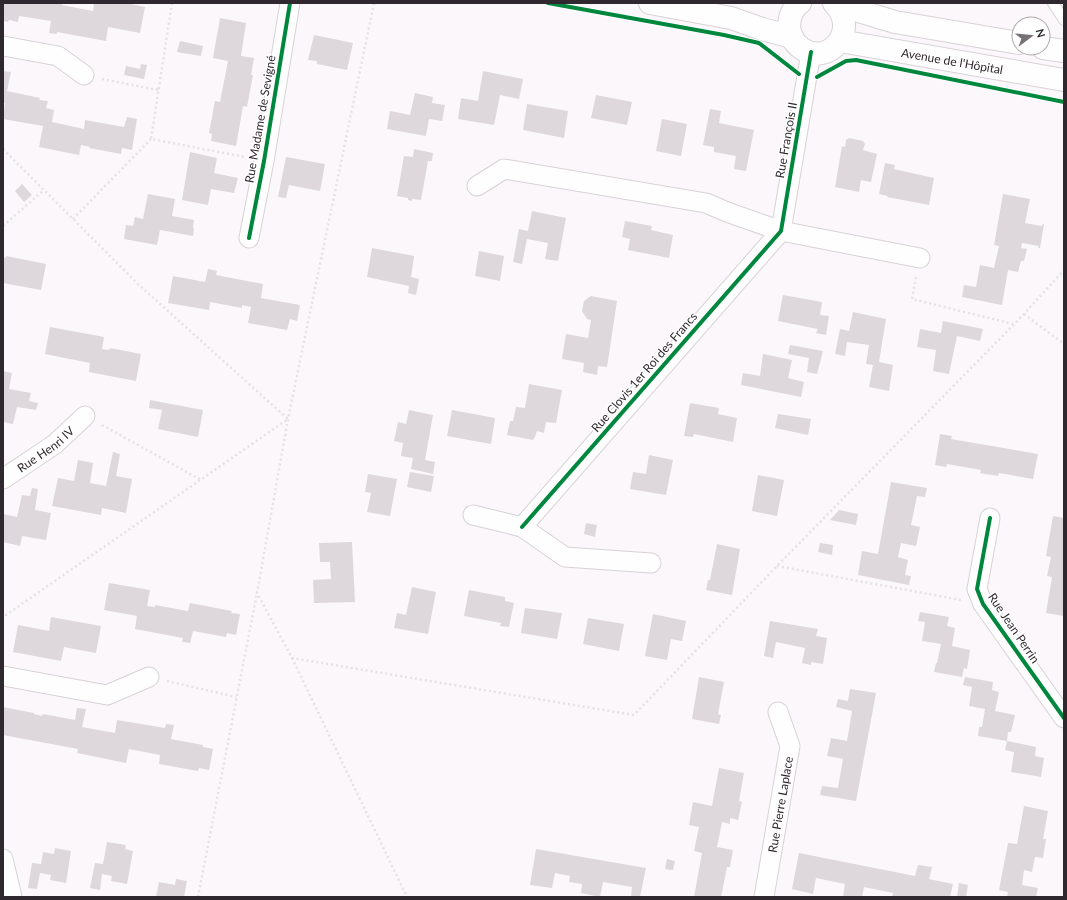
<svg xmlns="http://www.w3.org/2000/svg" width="1067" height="900" font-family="Lato,sans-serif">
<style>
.building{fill:#ded8dd}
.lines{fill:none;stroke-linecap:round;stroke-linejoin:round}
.service-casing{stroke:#d7d2d6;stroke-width:12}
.minor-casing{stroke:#d7d2d6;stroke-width:21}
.tertiary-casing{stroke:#d7d2d6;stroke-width:24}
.path{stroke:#e3e2e3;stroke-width:2.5;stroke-dasharray:2 3;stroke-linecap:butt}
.service{stroke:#fffefe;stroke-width:10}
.minor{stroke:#fffefe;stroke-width:19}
.tertiary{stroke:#fffefe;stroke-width:22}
.cycleway-casing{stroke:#fff;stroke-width:6}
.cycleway{stroke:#00873e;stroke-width:4}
.labels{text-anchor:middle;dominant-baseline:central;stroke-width:3;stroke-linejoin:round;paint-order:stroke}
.street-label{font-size:12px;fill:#2f282e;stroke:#fff}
</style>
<rect width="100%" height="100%" fill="#fcf7fb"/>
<path class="building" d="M3 3H63L62 5 93 11 94 3H126L145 7 140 33 108 27 106 41 57 32V34L49 33 51 21 19 16 18 22 9 20 8 22 3 21Z
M220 18 246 23 241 56 254 58 251 75H253L247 107 243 106 236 146 211 141 212 134 209 133 215 101 220 102 228 61 213 58Z
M314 35 353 43 347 70 317 64V61L308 60Z
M180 41 203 46 201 56 177 52Z
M141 64 147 65 144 79 124 75 126 66 140 69Z
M3 71 11 72 7 91 40 98 39 100 48 101 46 108 54 110 52 122 84 129 85 120 124 127 127 117 137 119 132 150 122 148 121 154 89 148 90 147 81 145 79 155 39 147 43 126 3 119 5 103H3Z
M483 71 523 79 519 99 500 95 494 125 458 119 461 98 478 101Z
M415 93 433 97 432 103 445 105 442 121 429 119 426 136 387 129 390 111 410 115Z
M596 95 632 102 627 125 591 118Z
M527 104 568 111 564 138 523 130Z
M710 109 721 111 719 123 754 130 746 171 734 169 736 156 714 152V147L703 145Z
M662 119 687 124 681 156 656 151Z
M849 138 863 141 865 144 863 150 877 154 871 182 861 180 859 192 835 187 842 146 845 147 846 140Z
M414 149 433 153 432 161H428L421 200 412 199V201L408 200V198L397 196 404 156 413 157Z
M190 152 217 158 214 173 238 178 234 193 211 189 208 205 182 200Z
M286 157 325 164 320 191 289 185 286 198 278 197Z
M885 163 895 165 894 169 934 178 929 205 887 197 888 196 879 194Z
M22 184 32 195 24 202 15 191Z
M148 194 175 199 172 216 194 220 193 228H194L193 236 160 230 157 245 124 239 126 225 133 226 135 217 143 219Z
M1003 194 1030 199 1025 223 1042 226 1043 224H1044L1040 248H1038L1039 246 1022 243 1021 248 1027 249 1024 261H1021L1018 272 1008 270 1002 305 962 297 964 285 976 287 980 265 994 268 999 246 994 245Z
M532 211 566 218 558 261 545 259 548 243 527 239 522 264 513 262 519 229 528 231Z
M625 221 652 226 651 230 673 235 669 258 628 250 630 239 622 237Z
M372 248 414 256 411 277 419 279 416 295 408 293 409 286 367 277Z
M479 251 504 256 500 281 475 276Z
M6 256 46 264 41 290 3 283 4 266H3V257L6 258Z
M208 269 217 271 216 275 263 284 261 298 300 305 297 321 290 319 287 330 248 323 251 307 242 305V308L210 302 209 310 168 303 173 276 205 282Z
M783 295 822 302 820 315 829 316 826 335 816 333 818 329 778 321Z
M591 296 617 301 607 367 598 366 597 375 583 372 584 363 562 359 566 334 588 338 591 320 587 319 582 311 584 301Z
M853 312 886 319 879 362 893 365 889 391 869 387 873 365 866 364 869 345 847 342 845 356 835 354 840 329 849 331Z
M943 321 983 329 980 341 957 336 949 374 933 371 936 350 917 347 920 329 941 333Z
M50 327 104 337 102 349 109 350 110 348 141 354 136 381 89 372 90 363 45 354Z
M790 345 823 351 817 374 807 372 809 358 788 354Z
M763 354 792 360 788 378 804 382 801 397 741 385 743 373 760 376Z
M3 371 12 373 9 389 31 393 29 401 38 403 36 410 17 407 13 424 3 422Z
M529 384 562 390 556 423 546 422 544 433 537 431 535 437 533 440 507 435 510 421H513L516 407 525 408Z
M150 400 203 410 198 437 158 429 162 410 149 408Z
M690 403 719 408 718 414 737 418 733 442 694 434 693 437 684 436Z
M409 410 433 415 425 460 435 462 433 474 411 469 413 458 401 456 403 443 394 441 398 422 406 424Z
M452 410 495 418 491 444 447 436Z
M778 414 811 419 808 435 775 428Z
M940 434 952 436 951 439 1038 454 1033 479 999 473 998 476 980 473 981 470 947 464 946 467 935 465Z
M113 452 120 454 116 476 132 479 126 513 102 508 101 515 52 506 58 478 74 481 78 460 93 463 90 483 106 486Z
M649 455 673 460 666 495 630 489 633 472 646 474Z
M410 472 434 476 431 492 407 487Z
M368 474 397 479 390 516 367 512 371 493 365 492Z
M758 475 784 480 777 516 752 511Z
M891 482 927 488 925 497 917 496 911 525 920 527 916 546 901 543 898 557 908 560 905 575 911 576 909 585 858 575 862 551 878 554Z
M32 488 38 489 35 510 51 513 46 540 22 536 20 546 3 542V514L17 517 22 495 30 496Z
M839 510 858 514 856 525 830 520Z
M1053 516 1064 518V616L1046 613 1052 577 1047 576 1051 557 1046 556Z
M586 523 597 525 595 537 584 534Z
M352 542 355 602 314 603 313 580 331 579 330 562H320L319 543Z
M820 543 833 545 832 555 818 552Z
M717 544 740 549 732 595 706 590 708 580H710Z
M109 583 150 590 147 606 155 607V605L188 611 190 603 232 611 231 613 240 614 236 635 227 633 226 637 193 631 190 643 182 642 183 638 135 629 137 616 104 610Z
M412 587 436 592 428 634 394 628 397 613 406 615Z
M469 590 505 597V601L514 603 509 627 500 626 501 623 464 616Z
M525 608 562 613 557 639 521 633Z
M920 612 949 617 947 626 955 628 952 646 970 650 967 669 964 668 962 677 934 672 936 663H937L941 644 922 641 925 622 918 621Z
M653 614 686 621 682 641 671 639 667 660 645 656Z
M51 617 101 626 96 653 64 647 61 661 13 652 18 625 49 631Z
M588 618 624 624 619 651 583 644Z
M770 621 818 629 816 636 827 638 823 664 811 662V665L802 663 805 648 776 642 773 658 764 656Z
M699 677 724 682 718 714 721 715 719 724 692 719Z
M965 677 993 682 992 690 999 692 995 711 1015 715 1011 732H1008L1007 741 1036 747 1035 756 1044 758 1041 777 1011 772 1014 752 1005 750 1007 741 978 736 979 727H982L985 709 969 706 972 687 963 685Z
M850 689 876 693 856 801 820 795 822 786 838 788 843 759 827 756 831 738 847 741 852 711 836 707 838 699 848 701Z
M3 707 34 713V714L42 716 43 714 75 720 77 708 86 709 82 727 115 733 117 720 165 728 166 724 174 725 171 739 203 745V747L213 749 209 770 199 768 198 771 159 764 160 755 129 749 126 763 77 753 78 749 3 735Z
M719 768 744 773 739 801 742 802 738 820 730 818V824L722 822 717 847 733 850 730 867H727L721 897H694L702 853 694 851 699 827 689 825 693 802 712 806Z
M1024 806 1048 811 1043 839H1046L1043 858 1035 857 1032 872 1024 870 1022 885 1038 888 1036 897H1007L1008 892 999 890 1008 843 1017 844Z
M107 842 126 845 125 849 133 851 127 884 111 881 112 876 102 874 100 890 90 888 95 863 103 864Z
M55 848 71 851 66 883 50 880 51 875 40 873 37 889 28 888 32 863 41 864 43 852 54 854Z
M536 849 646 868 640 897H631L632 887 603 882 600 897 581 893 582 884 569 882 570 876 555 873 552 888 530 885Z
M799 853 915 876 918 865 932 867 929 879 953 884 950 897H892L893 893 864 887 862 897H843L845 884 816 878 813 894 792 889Z
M667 859 675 861 673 870 665 869Z
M176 879 187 881 184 897H156L159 882 175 885Z
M959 883 968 885 966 897H957Z"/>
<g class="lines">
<defs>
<path id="service" d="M1053 3 1064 20"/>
<g id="minor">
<path d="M3 46 58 56 84 75"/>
<path d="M477 186 504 169 706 203 727 212 781 231 920 258"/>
<path d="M249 238 264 161 290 3"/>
<path id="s1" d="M3 479 55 444 85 416"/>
<path d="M473 515 522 527 565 557 651 563"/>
<path d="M990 518 977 589 983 604 1064 718"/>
<path d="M522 527 781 231 811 52"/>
<path d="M3 676 107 695 149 677"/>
<path d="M3 859 12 897"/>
<path id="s2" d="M764 897 790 746 778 712"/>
</g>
<g id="tertiary">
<path d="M650 3 731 18 762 29 792 37"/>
<path d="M800 3C792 9 789 18 789 27 790 35 794 43 801 48 828 68 861 30 834 3"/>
<path d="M838 7 852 9 895 22 1019 43"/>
<path id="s3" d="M840 41 1064 80"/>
<path d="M1043 48 1064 51"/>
</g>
</defs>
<use href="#service" class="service-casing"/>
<use href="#minor" class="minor-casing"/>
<use href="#tertiary" class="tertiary-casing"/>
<path class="path" d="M172 3 151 139 245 157
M374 3 288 419 257 593 292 658 634 715 777 566 1024 314 1064 270
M102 79 158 90
M3 149 139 285 288 419 3 617
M73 219 151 139
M3 226 44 190
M916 277 912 299 1013 324
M1024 314 1064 344
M102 425 201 480
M777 566 961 600
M292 658 407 897
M167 681 236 697
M198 897 257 593"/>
<use href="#service" class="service"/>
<use href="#minor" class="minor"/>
<use href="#tertiary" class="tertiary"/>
<defs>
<path id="cycleway" d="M548 3 724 35 759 43 799 74
M817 77 846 61 856 60 1064 102
M249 238 264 161 290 3
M990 518 977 589 983 604 1064 718
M522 527 781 231 811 52"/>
</defs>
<use href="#cycleway" class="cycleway-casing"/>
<use href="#cycleway" class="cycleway"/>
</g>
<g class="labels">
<g class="street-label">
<text stroke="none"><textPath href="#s3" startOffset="114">Avenue de l'Hôpital</textPath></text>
<text transform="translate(260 119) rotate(-80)">Rue Madame de Sevigné</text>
<text transform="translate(786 140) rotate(-80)">Rue François II</text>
<text transform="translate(644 372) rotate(-49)">Rue Clovis 1er Roi des Francs</text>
<text stroke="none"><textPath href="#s1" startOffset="52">Rue Henri IV</textPath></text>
<text transform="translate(1014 628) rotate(56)">Rue Jean Perrin</text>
<text stroke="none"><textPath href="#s2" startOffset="94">Rue Pierre Laplace</textPath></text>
</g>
</g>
<rect width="1067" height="900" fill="none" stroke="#2f282e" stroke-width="8"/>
<g transform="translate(1031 36) rotate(74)"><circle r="19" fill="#ffffff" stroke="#aca9ab"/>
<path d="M0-3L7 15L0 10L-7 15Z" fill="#777076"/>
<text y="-6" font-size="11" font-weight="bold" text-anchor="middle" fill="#2f282e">N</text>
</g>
</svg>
